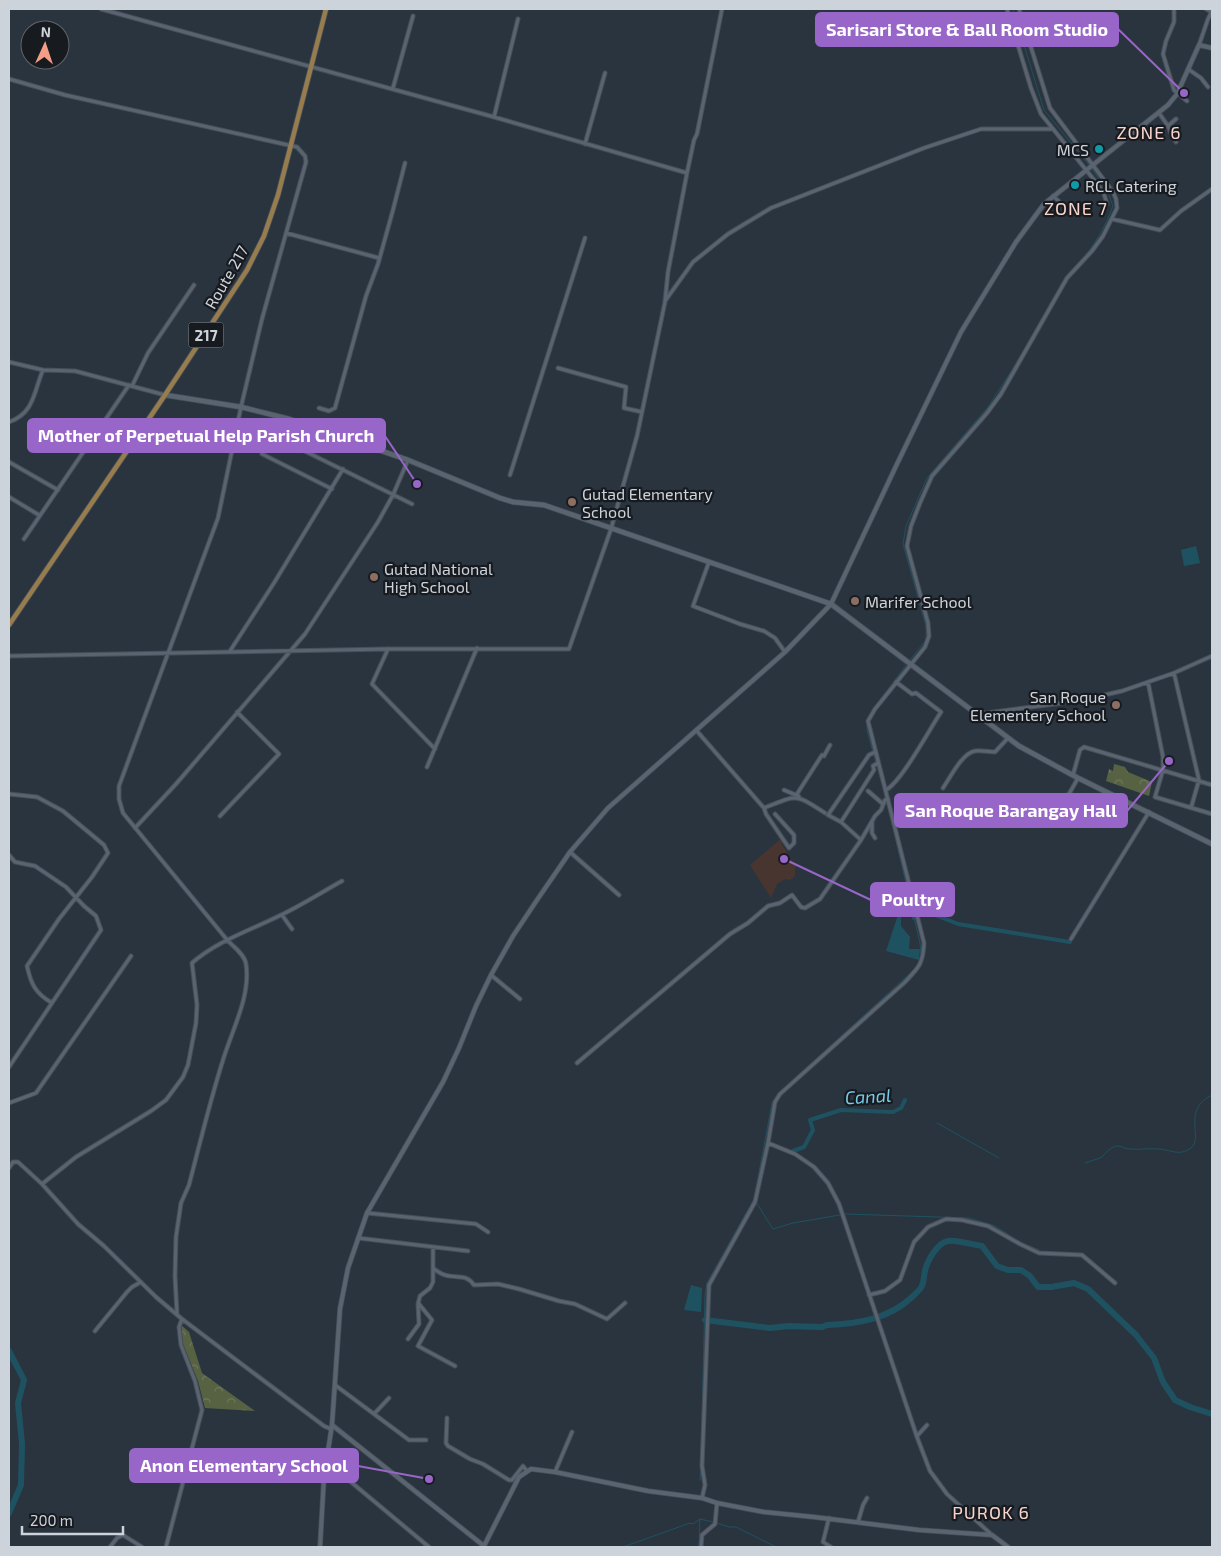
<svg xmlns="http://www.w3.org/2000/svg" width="1221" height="1556" font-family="'Exo 2',sans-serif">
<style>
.industrial{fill:#493530}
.forest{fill:url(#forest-crowns)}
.water{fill:#1f5261}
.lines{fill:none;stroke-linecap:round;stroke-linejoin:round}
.stream{stroke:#1f5261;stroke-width:1}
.canal{stroke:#1f5261;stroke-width:4}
.river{stroke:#1f5261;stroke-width:6}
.minor-casing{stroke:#474f58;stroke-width:5}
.tertiary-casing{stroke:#474f58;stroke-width:5.5}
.secondary-casing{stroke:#474f58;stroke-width:6}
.primary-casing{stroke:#474f58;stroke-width:6}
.minor{stroke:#5a6471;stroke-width:3}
.tertiary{stroke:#5a6471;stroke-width:4}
.secondary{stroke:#5a6471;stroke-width:4.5}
.primary{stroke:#977c4d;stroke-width:4.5}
.culture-dot{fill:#0f9aa8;stroke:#171b20;stroke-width:2}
.education-dot{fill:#8d6e63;stroke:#171b20;stroke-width:2}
.labels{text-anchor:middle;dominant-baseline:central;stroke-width:4.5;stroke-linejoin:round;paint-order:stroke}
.shield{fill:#171b20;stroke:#969ca2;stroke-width:1}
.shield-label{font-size:15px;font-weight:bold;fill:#cdd3da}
.poi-label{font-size:16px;fill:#cdd3da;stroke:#171b20;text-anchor:start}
.street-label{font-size:16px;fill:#cdd3da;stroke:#171b20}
.neighbourhood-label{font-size:18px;letter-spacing:1px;fill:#f7d5cc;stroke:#171b20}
.water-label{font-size:18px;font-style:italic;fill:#79cbe7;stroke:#171b20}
.leader{fill:none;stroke:#9866c8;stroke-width:2}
.callout-dot{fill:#9866c8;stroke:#171b20;stroke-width:2}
.callout{fill:#9866c8;stroke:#9866c8;stroke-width:2}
.callout-label{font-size:18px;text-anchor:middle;font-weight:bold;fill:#fff}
</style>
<defs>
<pattern id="forest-crowns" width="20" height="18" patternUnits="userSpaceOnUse" patternTransform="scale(1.25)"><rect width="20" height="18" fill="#576242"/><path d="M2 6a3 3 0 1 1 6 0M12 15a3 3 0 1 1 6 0" fill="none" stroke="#6e785d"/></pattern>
</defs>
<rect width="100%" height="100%" fill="#2a343f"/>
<path class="industrial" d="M783 837 786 841 781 843 790 857 789 859 797 864 795 869V876L790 880 785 879 777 884 771 898 750 865Z"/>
<path class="forest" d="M1114 764 1125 767 1128 772 1152 782 1149 796 1106 781 1109 769 1113 771Z
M181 1325 189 1332 202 1373 255 1411 205 1408 198 1381 183 1344Z"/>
<path class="water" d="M1196 546 1200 563 1184 566 1181 550Z
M901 906V926L910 937 909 949H920L919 960 886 951Z
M691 1285 702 1288 701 1312 684 1310Z"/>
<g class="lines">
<path class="stream" d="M1013 9 1044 110 1089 165
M1116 218 1127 221
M1170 219 1186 206
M1079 263C1094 246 1105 228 1113 206L1107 190 1091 168
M910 660 926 640V626L903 544 906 526 927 478 988 407 1023 353
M880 700 906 665
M868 719 874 708
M867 723V730L873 752
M874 755 876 762
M877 766 886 798
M887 802 920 943 921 954
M937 1123 999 1158
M1085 1163C1090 1161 1095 1160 1100 1158 1107 1154 1109 1146 1119 1146 1123 1147 1126 1149 1130 1149 1139 1150 1148 1148 1158 1149 1169 1149 1179 1157 1191 1148 1204 1137 1181 1110 1212 1095
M756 1202 773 1229 793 1223 840 1215
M845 1214 969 1218 995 1226 1020 1242 1039 1250
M701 1461 705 1295 707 1283 754 1199 772 1103 779 1093 917 967
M700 1480 701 1467
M700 1519 713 1522
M717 1523 729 1527H736L776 1547
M623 1547 690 1523 693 1524 700 1519
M699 1547 700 1519"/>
<path class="canal" d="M914 918 918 917 917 910 920 909 958 924 1070 942
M793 1151 804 1147 813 1130 810 1120 841 1110 893 1112 901 1108 905 1100"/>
<path class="river" d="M705 1320 770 1328 788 1326 822 1327 827 1325C857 1324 889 1319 912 1297 915 1294 920 1290 922 1286 924 1281 924 1275 925 1271 927 1261 937 1243 948 1241 955 1239 973 1245 982 1246L997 1266 1008 1270H1021L1030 1276 1038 1287H1051L1074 1283 1088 1289 1136 1335 1154 1358 1163 1382 1175 1400 1190 1407 1212 1414
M9 1351 24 1380 18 1403 22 1444 21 1485 9 1513"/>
<defs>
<path id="minor" d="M101 9 494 117 687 173
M1007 9 1031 88 1041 114 1099 186 1104 194 1107 204
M1174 9V22L1166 41 1163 54 1174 90 1187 101
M1206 9 1212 12
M1199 45 1208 19 1212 11
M1188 69 1201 78 1208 87
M9 79 65 95 297 147 305 156 306 162 262 319 241 407 218 518 119 786V799L123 813 228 941C234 947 245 955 246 964 251 996 232 1030 223 1060 210 1101 200 1143 189 1185L181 1203 176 1237 175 1276 177 1314
M393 88 413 16
M1159 113 1168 126 1172 136 1176 142
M494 117 518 19
M1168 126 1176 119
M585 144 605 73
M1053 196 1071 212
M1112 219 1160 230 1181 211 1212 189
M286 233 379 258
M665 301 693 262 728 234 771 208 924 148 981 129H1052
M9 362 43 370 75 371 165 395
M558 368 626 387 624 408 642 412
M132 386 148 353 194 285
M319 408 329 411 335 408 366 296 378 264 393 210 405 163
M9 422C35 413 34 390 43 370
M256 427 412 504
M262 454 332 489
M9 462 58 490
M510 475 585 238
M9 497 39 515
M24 539 129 385
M709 562 693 606 740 624 764 631 775 638 785 652
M388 649 372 684 435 749
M230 651 274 583 343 469
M9 656 388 649H569L611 529 637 436 665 302 668 272 687 173 694 140 697 134 722 9
M1174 673 1199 780 1191 808
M1148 682 1163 757V770L1155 797 1212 814
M979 714 1062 703 1081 697 1100 696 1122 691 1174 673 1212 656
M696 730 764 808 766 814 789 848 794 843V835L775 814
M427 767 477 648
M1073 775 1080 750 1084 747 1212 785
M943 788C950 778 962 753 975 751 982 750 988 752 995 752L1008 738
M784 790 796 795
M886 790C902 781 929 730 941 712L916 693 912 694 896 682
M868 791 883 804
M9 794 37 797 63 811 104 845 108 853 92 877 59 919 27 966C31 984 35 993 52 1003
M799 797 797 794 822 755 824 756 830 745
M764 808C797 795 794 793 825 813
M1045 815 1056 801 1069 794 1078 778
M220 816 279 754 237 712
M841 822 874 770 873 766 878 763
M872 822V833L875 838
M135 828 176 784 305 634 378 522 393 495 408 460
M861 840 841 822 828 815 869 755 875 752
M570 852 619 895
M9 855 15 862 35 866 66 887 84 906 96 916 101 930 9 1067
M282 915 292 929
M1071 939 1149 812
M491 975 520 999
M577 1063 730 934 748 923 768 906 780 903 792 895 801 907 805 908 820 899 861 840 875 816 881 810 885 800 888 799
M9 1103 36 1093 131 956
M9 1168 13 1162H18L42 1184 78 1224 104 1246 156 1297 182 1319 324 1426 331 1429
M42 1184 76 1157 151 1111 166 1100 183 1077 188 1065 196 1023 197 1005 192 963C217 941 251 930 281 915 302 905 322 892 342 881
M367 1213 476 1224 488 1232
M358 1238 468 1251
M434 1269C437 1271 441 1274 445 1275 457 1279 466 1273 474 1285L498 1284 519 1289 559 1301 575 1304 607 1319 625 1303
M869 1295 885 1291 900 1280 914 1242 928 1227 946 1219 962 1220 988 1226 1020 1244 1039 1253 1082 1255 1115 1283
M419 1304 432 1320 418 1346 455 1366
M95 1331 127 1292 132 1287 141 1282
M408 1339 419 1324 418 1304 420 1296 430 1288 433 1282V1247
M335 1385 409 1440H426
M374 1414 389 1398
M447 1418 446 1443 448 1446 470 1459 483 1464 509 1480H512L523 1466 527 1471
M917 1436 927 1425
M327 1462 429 1547
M555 1472 572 1432
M702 1498 705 1485 702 1466 709 1285 755 1202 768 1143
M829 1518 823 1542 831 1547
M858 1522 863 1505 867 1498
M992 1535 947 1494 930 1471 917 1437 839 1204 828 1183 814 1167 795 1154 768 1143 775 1102 780 1094 904 983C918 968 923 965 924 943L868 721 875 709 925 647 929 636 928 623 907 546 911 526 920 503 932 476 987 413 1001 394 1067 278 1092 251 1103 236 1117 208 1116 199 1113 192 1050 108 1019 9
M110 1547 117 1538 123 1535 142 1547
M166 1547 202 1410 195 1381 181 1345 179 1327 182 1319
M701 1547 702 1535 715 1524 717 1503"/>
<path id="tertiary" d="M332 1425 484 1546 519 1477 531 1469 555 1472 648 1491 702 1498 717 1503 764 1512 814 1517 919 1530 992 1535 1008 1547
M320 1547 324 1477 332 1425 340 1309 348 1268 367 1213 443 1082 459 1048 476 1006 491 975 513 936 537 900 570 852 608 808 785 652 831 604 897 464 961 332 1016 242 1044 204 1168 105 1177 94 1199 45 1212 48"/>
<path id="secondary" d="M165 395 241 407 289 419 408 460 500 498 513 502 544 505 831 604 1019 746 1078 778 1212 844"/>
<path id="primary" d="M9 625 165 395 247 270 264 236 278 195 326 9"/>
</defs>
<use href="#minor" class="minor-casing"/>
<use href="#tertiary" class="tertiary-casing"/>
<use href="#secondary" class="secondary-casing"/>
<use href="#primary" class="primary-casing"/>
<use href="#minor" class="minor"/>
<use href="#tertiary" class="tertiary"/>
<use href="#secondary" class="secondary"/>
<use href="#primary" class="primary"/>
</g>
<g class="culture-dot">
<circle cx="1099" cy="149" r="5"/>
<circle cx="1075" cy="185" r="5"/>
</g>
<g class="education-dot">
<circle cx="572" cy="502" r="5"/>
<circle cx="374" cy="577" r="5"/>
<circle cx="855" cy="601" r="5"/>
<circle cx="1116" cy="705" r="5"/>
</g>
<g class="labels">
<rect class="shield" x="188.5" y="322.5" width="35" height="25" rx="4"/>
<g class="shield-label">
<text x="206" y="335">217</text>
</g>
<g class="poi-label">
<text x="1089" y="149" text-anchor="end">MCS</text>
<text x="1085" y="185">RCL Catering</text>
<text x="582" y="493">Gutad Elementary<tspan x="582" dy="18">School</tspan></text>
<text x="384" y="568">Gutad National<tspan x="384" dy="18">High School</tspan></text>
<text x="865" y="601">Marifer School</text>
<text x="1106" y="696" text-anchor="end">San Roque<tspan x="1106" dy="18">Elementery School</tspan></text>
</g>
<g class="street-label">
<text transform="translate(226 277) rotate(-60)">Route 217</text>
</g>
<g class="neighbourhood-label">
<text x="1149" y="132">ZONE 6</text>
<text x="1076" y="208">ZONE 7</text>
<text x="991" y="1512">PUROK 6</text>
</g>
<g class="water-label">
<text transform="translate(868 1096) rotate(-3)">Canal</text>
</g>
</g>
<path class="leader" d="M1184 93L1118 29M417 484L385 436M1169 761L1127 811M784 859L871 900M429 1479L358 1466"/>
<g class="callout-dot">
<circle cx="1184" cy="93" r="5"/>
<circle cx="417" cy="484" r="5"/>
<circle cx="1169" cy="761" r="5"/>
<circle cx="784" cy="859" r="5"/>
<circle cx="429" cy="1479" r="5"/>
</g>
<g class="callout">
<rect x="816" y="13" width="302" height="33" rx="5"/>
<rect x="28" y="419" width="357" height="33" rx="5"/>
<rect x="895" y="794" width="232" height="33" rx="5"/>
<rect x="871" y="883" width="83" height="33" rx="5"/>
<rect x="130" y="1449" width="228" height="33" rx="5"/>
</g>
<g class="callout-label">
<text x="967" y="36">Sarisari Store &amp; Ball Room Studio</text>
<text x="206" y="442">Mother of Perpetual Help Parish Church</text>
<text x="1011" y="817">San Roque Barangay Hall</text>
<text x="913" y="906">Poultry</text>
<text x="244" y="1472">Anon Elementary School</text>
</g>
<rect width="1221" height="1556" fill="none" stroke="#cdd3da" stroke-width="20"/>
<g transform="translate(45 45) rotate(3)"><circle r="24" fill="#171b20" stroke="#60656a"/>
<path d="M0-4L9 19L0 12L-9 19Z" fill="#f49e88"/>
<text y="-8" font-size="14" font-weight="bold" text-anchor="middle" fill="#cdd3da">N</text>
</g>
<path d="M22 1526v8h101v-8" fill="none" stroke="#cdd3da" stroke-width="2.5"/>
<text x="30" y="1526" font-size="15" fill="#cdd3da" stroke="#171b20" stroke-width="4" paint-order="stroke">200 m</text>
</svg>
